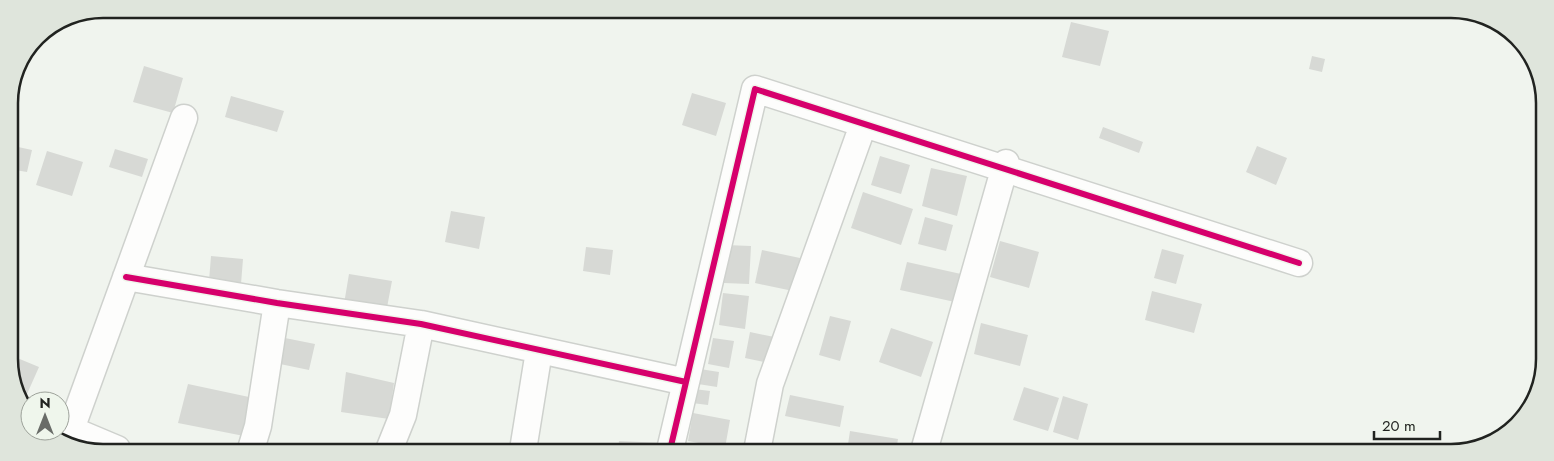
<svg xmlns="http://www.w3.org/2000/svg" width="1554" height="461" font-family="Jost,sans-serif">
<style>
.building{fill:#d7d9d5}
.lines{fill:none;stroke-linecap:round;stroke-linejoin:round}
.minor-casing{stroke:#ced1cd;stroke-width:29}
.minor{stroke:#fdfdfc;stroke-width:26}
.cycleway-casing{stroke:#eff6ec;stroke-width:9}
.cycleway{stroke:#d6006c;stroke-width:6}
.rim{fill:none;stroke:#212320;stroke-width:2.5}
</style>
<rect width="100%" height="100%" fill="#f0f4ee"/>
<path class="building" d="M1071 22 1109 31 1100 66 1062 57Z
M1312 56 1325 59 1322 72 1309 69Z
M144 66 183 78 173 113 133 102Z
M692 93 726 103 716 136 682 125Z
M231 96 284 111 277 132 225 117Z
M1103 127 1143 142 1139 153 1099 138Z
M9 145 32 150 27 172 9 169Z
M1257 146 1287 158 1276 185 1246 172Z
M115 149 148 159 142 177 109 167Z
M47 151 83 162 72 196 36 185Z
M880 156 910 165 901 194 871 185Z
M931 168 967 176 957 216 922 206Z
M863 192 913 209 901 245 851 228Z
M451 211 485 217 479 249 445 242Z
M925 217 953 225 946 251 918 244Z
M1000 241 1039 252 1029 288 990 277Z
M726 245 751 246 749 284 724 283Z
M586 247 613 250 610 275 583 271Z
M1162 249 1184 255 1176 284 1154 278Z
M762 250 800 258 793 291 755 283Z
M211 256 243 259 241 284 209 281Z
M907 262 961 274 955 302 900 290Z
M349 274 392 281 385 318 343 310Z
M1152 291 1202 304 1194 333 1145 320Z
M723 293 749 296 745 329 719 325Z
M830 316 851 321 840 361 819 355Z
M981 323 1028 335 1020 366 974 354Z
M891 328 933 342 921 377 879 362Z
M750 332 779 338 773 364 745 358Z
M285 338 315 344 309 370 280 364Z
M713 338 734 341 729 368 708 364Z
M10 355 39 367 27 394 17 390 11 376Z
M700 369 719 372 717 387 698 384Z
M346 372 394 383 389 419 341 412Z
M188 384 249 397 244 436 178 423Z
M1024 387 1059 398 1048 431 1013 420Z
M694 389 710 391 708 405 692 403Z
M790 395 844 406 840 427 785 416Z
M1063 396 1088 404 1078 440 1053 432Z
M693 413 730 420 725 448 688 441Z
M850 431 898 439 896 451H847Z
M619 441 664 443V450H618Z"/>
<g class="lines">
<defs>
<path id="minor" d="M126 277 277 303 421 324 686 382
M28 411 30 412
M60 425 117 449
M71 429 184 118
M251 449 258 426 277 303
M389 450 403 415 421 324
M523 450 539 351
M670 450 755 89 1299 263
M757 451 770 384 863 125
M924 451 1006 163"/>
</defs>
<use href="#minor" class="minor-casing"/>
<use href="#minor" class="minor"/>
<defs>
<path id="cycleway" d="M126 277 277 303 421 324 686 382
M670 450 755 89 1299 263"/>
</defs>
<use href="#cycleway" class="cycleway-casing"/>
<use href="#cycleway" class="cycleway"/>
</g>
<path d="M0 0H1554V461H0ZM103 18H1451A85 85 0 0 1 1536 103V359A85 85 0 0 1 1451 444H103A85 85 0 0 1 18 359V103A85 85 0 0 1 103 18Z" fill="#dfe5dc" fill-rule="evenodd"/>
<path class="rim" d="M103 18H1451A85 85 0 0 1 1536 103V359A85 85 0 0 1 1451 444H103A85 85 0 0 1 18 359V103A85 85 0 0 1 103 18Z"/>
<g transform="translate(45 416)"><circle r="24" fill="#eff6ec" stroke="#9da29a"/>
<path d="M0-4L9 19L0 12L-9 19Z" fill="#696c68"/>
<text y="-8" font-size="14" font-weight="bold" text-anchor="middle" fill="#212320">N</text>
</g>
<path d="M1374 431v8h66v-8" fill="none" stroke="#212320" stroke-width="2.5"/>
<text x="1382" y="431" font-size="15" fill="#212320" stroke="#eff6ec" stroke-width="4" paint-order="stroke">20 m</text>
</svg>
